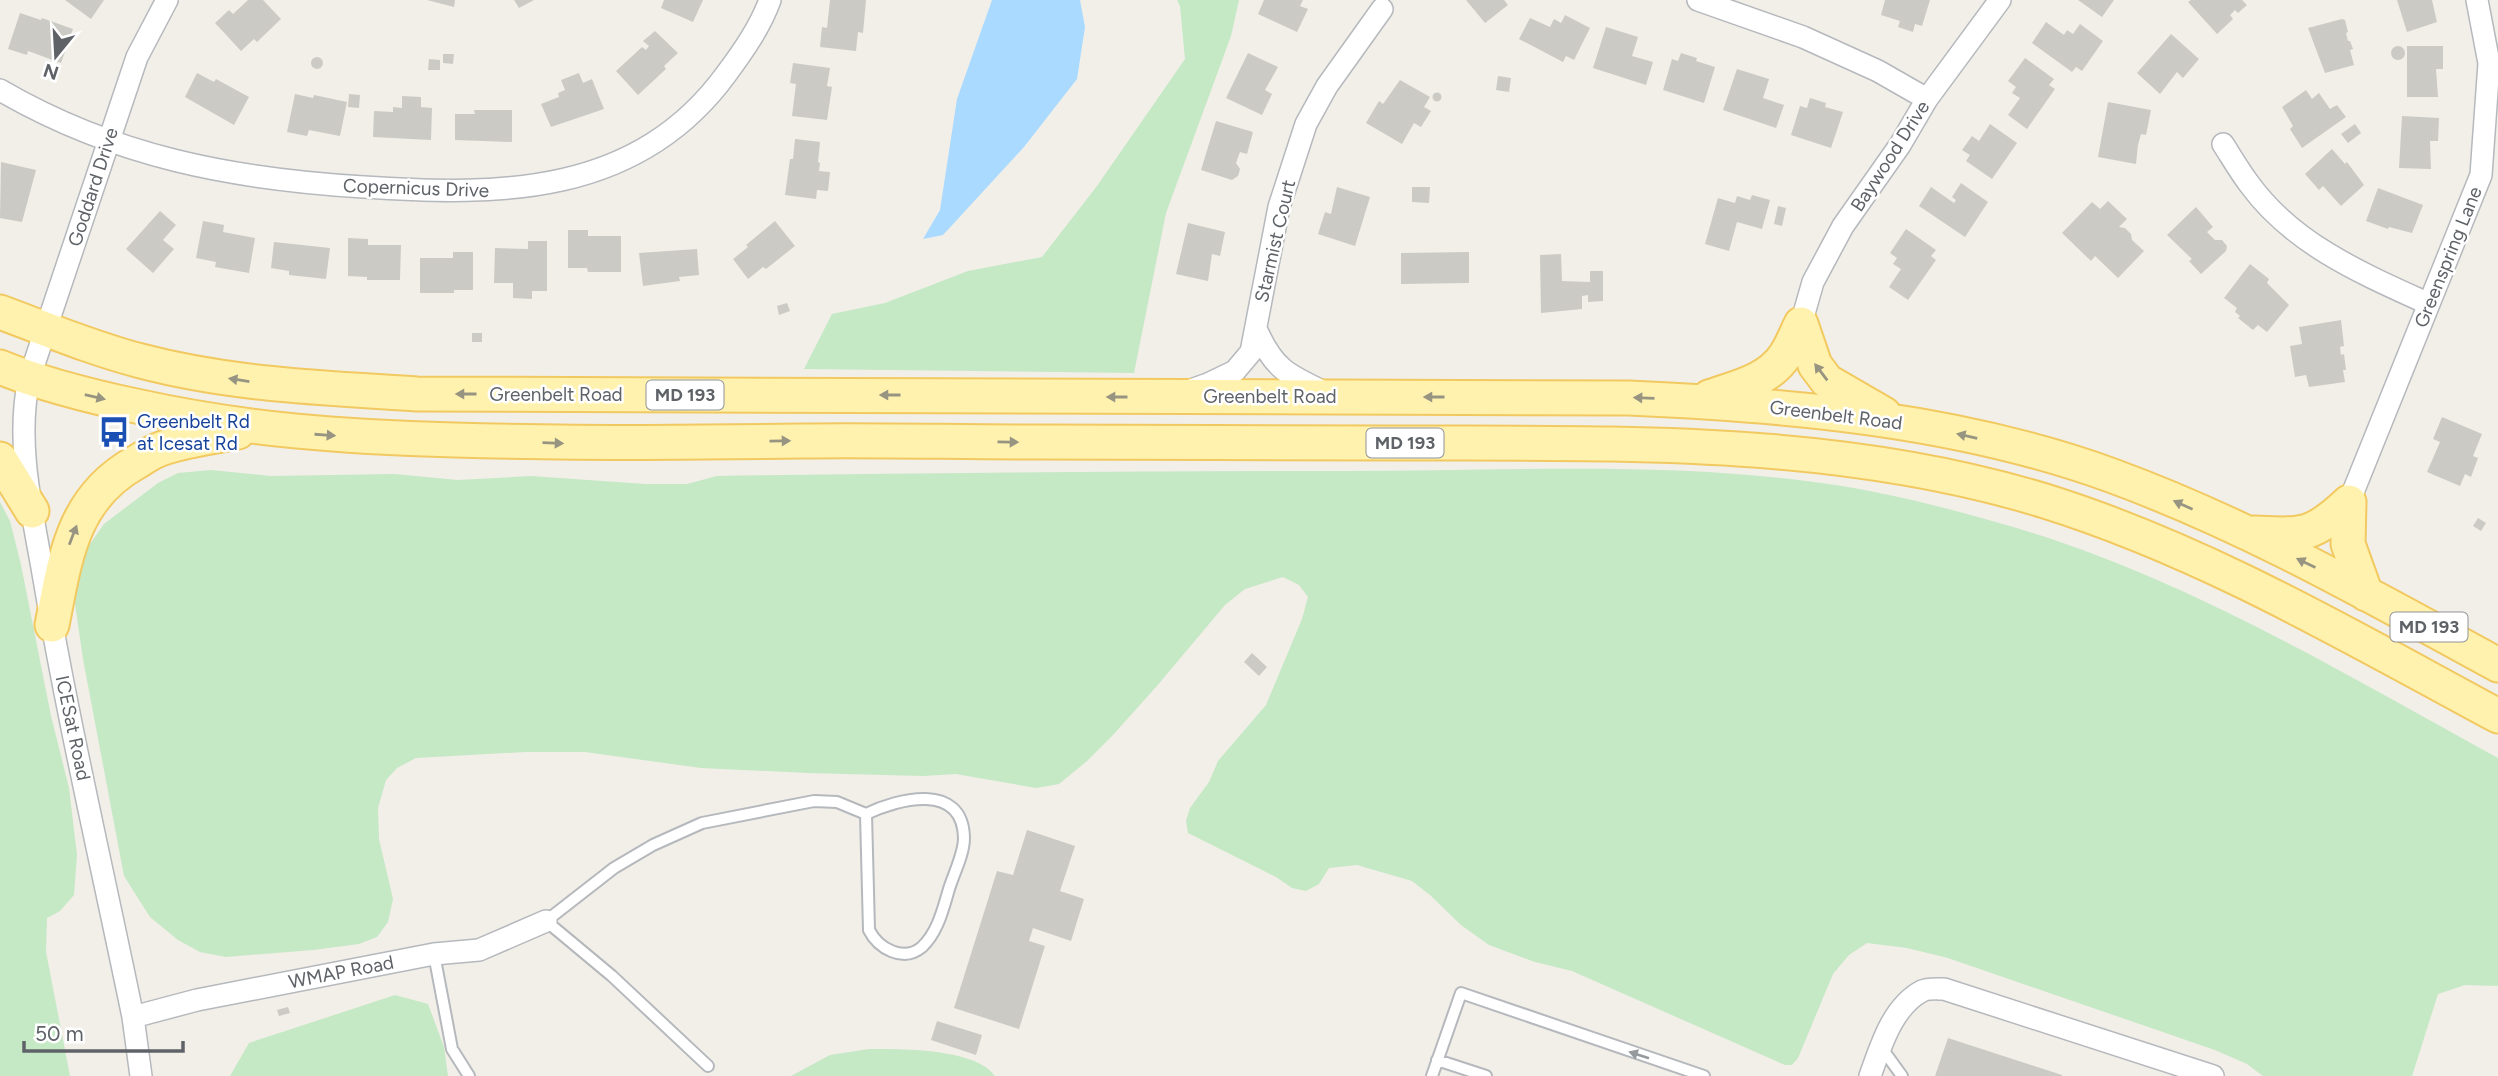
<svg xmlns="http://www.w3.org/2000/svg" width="2498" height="1076" font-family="Figtree,sans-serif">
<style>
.green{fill:#c5e8c5}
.water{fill:#aadaff}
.building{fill:#cccac5}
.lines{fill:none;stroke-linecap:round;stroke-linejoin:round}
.service-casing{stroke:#b5b8bc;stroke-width:14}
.minor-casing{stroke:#b5b8bc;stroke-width:24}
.primary-casing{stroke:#f2c960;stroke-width:37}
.service{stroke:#fff;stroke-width:10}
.minor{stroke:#fff;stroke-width:21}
.primary{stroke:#fff2af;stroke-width:33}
.oneway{fill:#979581}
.oneway2{fill:#979a9d}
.labels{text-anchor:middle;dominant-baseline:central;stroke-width:5;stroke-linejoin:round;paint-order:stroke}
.shield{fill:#fff;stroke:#8f9295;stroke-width:2}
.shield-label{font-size:18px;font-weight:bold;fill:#5f6368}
.street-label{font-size:19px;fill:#5f6368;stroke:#fff}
.transit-label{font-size:19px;fill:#164399;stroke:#fff;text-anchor:start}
</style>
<rect width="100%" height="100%" fill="#f1efe8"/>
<path class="green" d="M1177 0H1239L1231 36 1166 213 1134 373 804 369 832 314 885 303 968 271 1042 257 1097 186 1185 59 1180 6Z
M211 470 270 476 394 474 458 480 531 476 645 484H687L717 476C921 473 1124 471 1327 471 1484 472 1643 461 1798 480 1869 488 1938 505 2006 525 2181 575 2339 671 2498 758V986L2465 985 2438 994 2412 1076H2263L2247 1064 2215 1050 1948 958 1907 948 1867 943 1849 955 1833 974 1798 1058 1792 1065H1785L1572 971 1535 962 1489 945 1461 925 1430 895 1412 881 1357 865 1329 868 1319 884 1306 891 1292 888 1276 877 1188 833 1186 821 1190 808 1209 782 1218 761 1266 705 1302 619 1308 597 1299 585 1283 577 1245 589 1225 605 1156 687 1112 736 1087 761 1059 784 1036 788 956 774 923 776 808 773 701 768 585 752H526L416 758 397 768 386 780 378 808 379 839 393 899 388 922 377 937 359 944 313 950 226 957 200 952 178 940 150 917 124 876 83 659 75 604 76 572 81 557 104 524 158 483 178 473Z
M0 502 10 521 21 565 51 716 69 788 77 855 74 895 60 911 47 918 46 952 70 1076H0Z
M395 995 428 1004 444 1047 448 1076H230L249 1043Z
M869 1049C901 1049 975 1048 995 1076H791L830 1055Z"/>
<path class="water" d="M992 0H1080L1085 27 1077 79 1024 147 943 235 923 239 940 210 957 99Z"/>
<path class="building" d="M65 0H104L91 19Z
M248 0H263L281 19 257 42 254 39 241 51 215 23 229 10 233 14Z
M427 0H455L454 7Z
M514 0H534L519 8Z
M664 0H703L693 22 661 8Z
M830 0H866L863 33 858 32 856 51 820 47 822 27 827 28Z
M1264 0H1303L1300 6 1308 9 1297 32 1258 14Z
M1466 0H1504L1508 5 1485 23Z
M1885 0H1930L1922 26 1915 24 1913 32 1898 27 1900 21 1881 15Z
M2078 0H2114L2102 17Z
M2191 0H2242L2247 5 2238 13 2235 10 2230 15 2233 19 2217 34 2188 2Z
M2397 0H2432L2437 22 2407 32Z
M20 13 41 20 42 18 73 29 61 63 28 51 27 55 8 49Z
M1565 15 1590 28 1574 60 1566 56 1563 62 1519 39 1530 18 1550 27 1554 19 1561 23Z
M2342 19 2345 20 2348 32 2346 33 2348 41H2350L2353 49 2350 50 2354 65 2325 73 2308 28Z
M2046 22 2064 35 2067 30 2073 34 2080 24 2103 41 2082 71 2076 67 2072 72 2032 43Z
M1606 27 1638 37 1632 56 1653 62 1646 85 1593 68Z
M655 31 678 53 664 66 666 69 638 95 616 71 642 47 646 50 649 46 643 41Z
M2171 34 2199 59 2183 78 2177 72 2160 94 2137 73Z
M2407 46H2443V69H2436L2438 97H2407Z
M2391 53a7 7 0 1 1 14 0a7 7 0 1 1-14 0Z
M1248 53 1278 67 1265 90 1272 94 1262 115 1226 98Z
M1681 53 1697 58 1696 61 1715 67 1704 103 1663 90 1672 59 1678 61Z
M443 54H454L453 64 443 63Z
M311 63a6 6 0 1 1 12 0a6 6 0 1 1-12 0Z
M2025 58 2054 79 2049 85 2055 89 2027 129 2008 115 2020 98 2012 93 2016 87 2008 81Z
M429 59 440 60V70H428Z
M793 63 830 68 827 86 832 87 827 120 792 116 796 84 790 83Z
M1737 69 1769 79 1763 98 1784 105 1776 128 1723 110Z
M197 73 214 82 216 79 249 97 234 125 185 97Z
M579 73 583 83 592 79 604 109 551 127 541 104 559 97 558 93 565 90 561 80Z
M1498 76 1511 78 1509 92 1496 90Z
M1400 80 1430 97 1424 107 1431 111 1421 127 1414 123 1402 144 1366 123 1379 101 1383 104Z
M2306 90 2312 99 2319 93 2330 109 2337 105 2346 117 2302 148 2290 129 2293 126 2282 107Z
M1432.5 97a4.5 4.5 0 1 1 9 0a4.5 4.5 0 1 1-9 0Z
M295 94 313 98 314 95 347 102 340 136 309 130 307 136 287 132Z
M349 94 360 95 359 108 348 107Z
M402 96 421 97V107L432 108 431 140 373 137 374 111 393 112V107L402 108Z
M1810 98 1826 103 1825 107 1843 112 1831 148 1791 135 1800 106 1807 108Z
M2108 102 2151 110 2146 135 2141 134 2138 145 2136 164 2098 157Z
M474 110H512V142L455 140V114H475Z
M2402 116 2439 118 2438 141H2430L2431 169 2399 168Z
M1216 121 1253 132 1247 154 1240 152 1236 163 1240 169 1238 176 1232 180 1201 170Z
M1990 124 2017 143 1992 179 1966 161 1970 155 1962 150 1972 136 1979 141Z
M2355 124 2361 133 2348 143 2341 134Z
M795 139 820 142 818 162 820 163 819 171 830 172 828 191 817 190 816 199 785 195 790 159H793Z
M2332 149 2345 164 2347 162 2364 185 2341 206 2323 186 2319 190 2305 174Z
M1 162 36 170 22 222 0 218Z
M1961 183 1988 202 1965 237 1919 206 1931 187 1954 203 1956 200 1952 197Z
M1337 187 1370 197 1355 246 1318 234 1325 212 1331 214Z
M1412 187H1430L1429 203 1412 202Z
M2378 188 2423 205 2412 233 2389 227 2388 229 2366 221Z
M1752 195 1770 200 1762 229 1737 222 1729 251 1705 244 1718 198 1735 203 1737 196 1750 200Z
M2108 201 2127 219 2119 227 2125 228 2131 234 2132 240 2144 251 2118 278 2095 256 2091 261 2062 233 2092 202 2100 209Z
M1778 206 1786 208 1782 226 1774 224Z
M2196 207 2213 227 2207 232 2215 240H2222L2227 246 2226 251 2201 274 2189 261 2192 259 2167 235Z
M160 211 176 225 163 240 174 249 153 273 126 249Z
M203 221 224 225 223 232 255 238 249 273 215 267 216 262 196 258Z
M775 221 795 246 766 269 763 267 748 279 733 259 748 247 746 245Z
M1188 223 1225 232 1220 256 1212 254 1208 281 1176 274Z
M1906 229 1936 250 1931 256 1936 260 1908 300 1889 287 1901 269 1893 264 1897 258 1890 253Z
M568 230H588V236H621V272H588L587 268H568Z
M348 238 368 239V245H401L400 280H367V277L348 276Z
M528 241H547V291H532V299L513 298V283H494L495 248 528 249Z
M274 242 330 248 326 279 289 275V271L271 268Z
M697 249 699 275 679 277 680 281 643 286 639 253Z
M453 252H473V290H454V293H420V258H453Z
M1469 252V283L1401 284V253Z
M1561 254 1562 281 1590 282V271H1603V301L1588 302V295L1582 296V309L1541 313 1540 255Z
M2250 264 2269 279 2267 283 2289 305 2267 332 2258 325 2253 330 2238 318 2240 316 2235 312 2237 308 2224 298Z
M787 303 790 311 779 315 777 306Z
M2341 320 2344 346 2340 347 2341 355 2344 354 2346 370H2343L2345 382 2309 387 2306 375 2295 377 2290 346 2302 344 2299 327Z
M472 333H482V342H472Z
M2442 417 2482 434 2473 456 2478 458 2471 477 2465 474 2460 486 2427 472 2440 442 2433 439Z
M2478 518 2486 523 2481 531 2473 526Z
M1252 653 1267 667 1259 676 1244 662Z
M1027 830 1075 846 1060 891 1084 899 1071 941 1033 928 1029 941 1045 946 1019 1029 954 1008 997 871 1013 875Z
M288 1007 290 1013 279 1016 277 1010Z
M937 1021 982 1035 976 1055 931 1040Z
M1948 1038 2062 1075V1076H1935Z"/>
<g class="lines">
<defs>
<path id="service" d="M434 954 452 1049 469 1076
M1881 1047 1902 1076
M1437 1060 1486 1076
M708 1066 612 976 546 921 614 868 653 845 702 823 814 801 837 802 866 814C897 799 963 781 964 838 964 854 954 873 949 889 943 909 938 932 922 947 903 963 878 948 869 930L866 814
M1432 1076 1461 993 1704 1076"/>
<path id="minor" d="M1698 0 1803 37 1878 71 1927 99
M0 90C115 157 233 179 364 187 501 196 638 196 727 73 744 50 760 27 770 0
M2223 144C2232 158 2240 172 2250 185 2294 245 2363 274 2429 304
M1801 324 1813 282 1843 226 1900 145 1927 99 2000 0
M1257 331C1274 369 1288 375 1324 392
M1191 390 1208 384 1235 371 1251 352 1279 207 1306 124 1327 86 1382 9
M2349 502 2481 175 2489 63 2477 0
M133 1017 197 1000 434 954 479 950 546 921
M141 1076 133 1017C103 871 69 726 44 579 33 514 15 445 29 379L137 57 167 0
M1870 1076C1881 1046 1892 1007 1922 991 1928 988 1937 989 1944 989L2213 1076"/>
<path id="primary" d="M0 312C46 329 94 349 141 361 232 385 325 388 417 394L1629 398C1791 405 1960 420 2113 476 2247 525 2373 597 2498 665
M1801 324 1815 365 1827 381 1884 414
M0 367C44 385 89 396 136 406 245 430 344 437 455 440 571 443 686 443 802 441 880 440 957 442 1034 442 1154 443 1274 442 1394 443 1612 444 1834 436 2045 501 2205 551 2351 637 2498 716
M1709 397C1737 387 1769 381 1786 354 1792 345 1796 334 1801 324
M0 459 32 511
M2349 502 2348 544 2366 594
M2254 533C2303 535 2312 537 2349 502
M52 625C65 560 71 499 135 463 142 459 150 453 158 450 180 441 214 437 238 432"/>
</defs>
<use href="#service" class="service-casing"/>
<use href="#minor" class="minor-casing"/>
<use href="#primary" class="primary-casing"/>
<use href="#service" class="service"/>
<use href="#minor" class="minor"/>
<use href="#primary" class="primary"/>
</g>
<defs><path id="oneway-solid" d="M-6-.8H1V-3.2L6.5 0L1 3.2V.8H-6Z" transform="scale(1.75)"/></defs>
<g class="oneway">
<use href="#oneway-solid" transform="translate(1821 372) rotate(-127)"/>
<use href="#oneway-solid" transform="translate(239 380) rotate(-171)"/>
<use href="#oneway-solid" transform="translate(466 394) rotate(-180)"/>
<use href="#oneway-solid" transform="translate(890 395) rotate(-180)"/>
<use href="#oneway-solid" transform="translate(95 397) rotate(13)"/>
<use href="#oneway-solid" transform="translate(1117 397) rotate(180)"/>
<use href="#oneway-solid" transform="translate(1434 397) rotate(-180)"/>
<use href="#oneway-solid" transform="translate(1644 398) rotate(-178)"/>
<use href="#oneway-solid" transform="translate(325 435) rotate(4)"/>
<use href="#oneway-solid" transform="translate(1967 436) rotate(-167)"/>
<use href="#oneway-solid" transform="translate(780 441) rotate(-1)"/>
<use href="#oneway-solid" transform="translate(1008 442) rotate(1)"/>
<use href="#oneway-solid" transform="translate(553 443) rotate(2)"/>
<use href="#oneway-solid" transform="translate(2183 505) rotate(-156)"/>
<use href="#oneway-solid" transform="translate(73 535) rotate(-69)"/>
<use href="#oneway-solid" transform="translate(2306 563) rotate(-154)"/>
</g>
<use class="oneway2" href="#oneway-solid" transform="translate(1639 1055) rotate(-162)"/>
<defs>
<symbol id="bus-bare" viewBox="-9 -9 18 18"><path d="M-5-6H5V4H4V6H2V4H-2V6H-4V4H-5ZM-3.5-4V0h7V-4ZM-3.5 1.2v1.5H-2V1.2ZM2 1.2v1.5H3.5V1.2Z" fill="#1a4fb4" stroke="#fff" stroke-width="2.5" paint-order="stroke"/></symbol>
</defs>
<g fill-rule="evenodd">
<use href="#bus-bare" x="92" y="410" width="44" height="44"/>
</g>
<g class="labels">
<g class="shield">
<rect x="646.5" y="380.5" width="77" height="29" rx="5"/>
<rect x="1366.5" y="428.5" width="77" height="29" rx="5"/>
<rect x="2390.5" y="612.5" width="77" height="29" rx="5"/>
</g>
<g class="shield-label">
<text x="685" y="395">MD 193</text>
<text x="1405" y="443">MD 193</text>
<text x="2429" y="627">MD 193</text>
</g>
<g class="street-label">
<text transform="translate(1890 156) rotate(-57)">Baywood Drive</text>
<text transform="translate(93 187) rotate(-72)">Goddard Drive</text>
<text transform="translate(416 188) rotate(2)">Copernicus Drive</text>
<text transform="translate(1275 241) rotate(-77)">Starmist Court</text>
<text transform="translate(2448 257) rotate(-68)">Greenspring Lane</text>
<text x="556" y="394">Greenbelt Road</text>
<text x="1270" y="396">Greenbelt Road</text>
<text transform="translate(1836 415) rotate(7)">Greenbelt Road</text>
<text transform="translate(73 728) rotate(78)">ICESat Road</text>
<text transform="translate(341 972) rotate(-11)">WMAP Road</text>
</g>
<g class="transit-label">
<text x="137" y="421">Greenbelt Rd<tspan x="137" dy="22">at Icesat Rd</tspan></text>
</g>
</g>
<g transform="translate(56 56) rotate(198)" stroke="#ffffff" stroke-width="5" paint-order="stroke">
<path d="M0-5L12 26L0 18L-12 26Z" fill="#5f6368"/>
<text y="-10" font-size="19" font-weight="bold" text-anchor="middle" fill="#5f6368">N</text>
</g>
<path d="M24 1041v10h159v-10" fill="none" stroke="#5f6368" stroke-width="3.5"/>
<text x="35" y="1041" font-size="21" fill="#5f6368" stroke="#ffffff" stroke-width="5" paint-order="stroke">50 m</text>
</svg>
